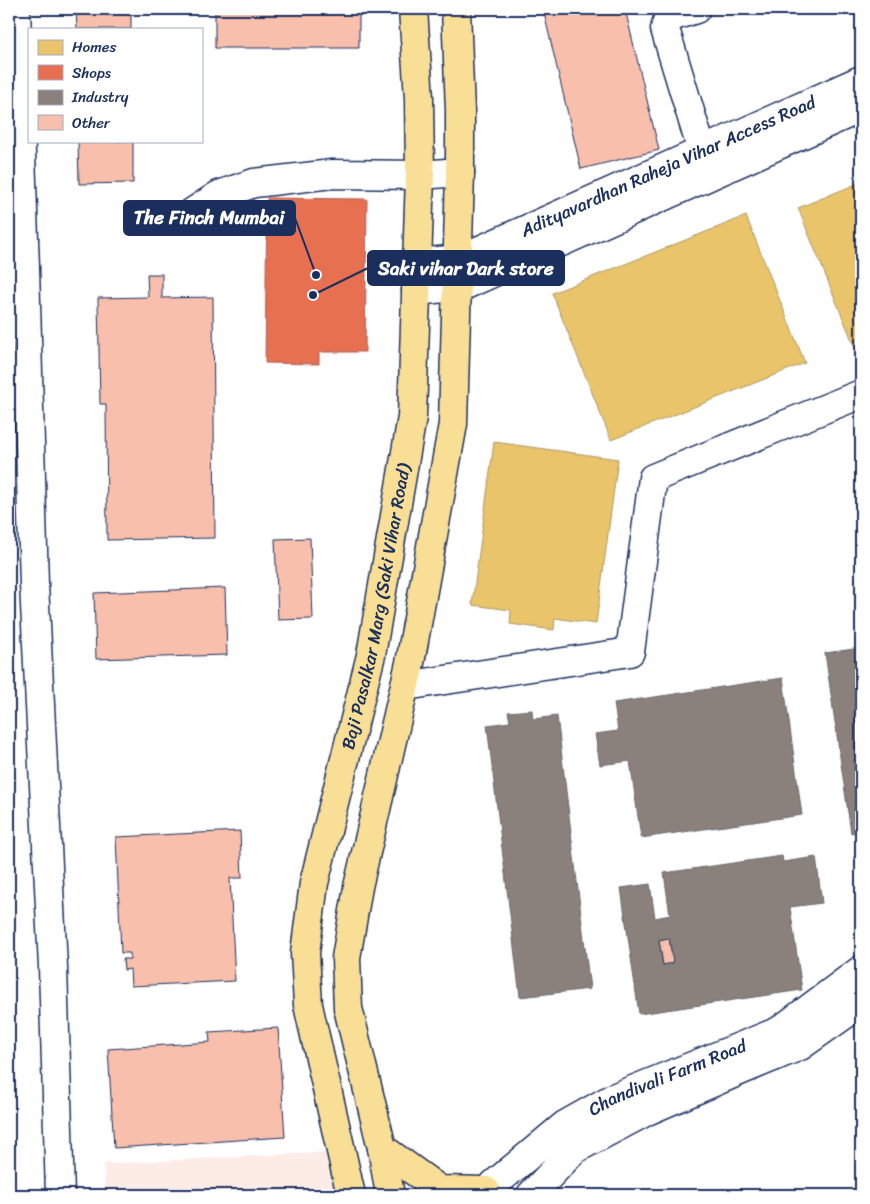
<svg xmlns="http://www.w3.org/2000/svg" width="870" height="1204" font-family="Sriracha,sans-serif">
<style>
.built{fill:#fdece6}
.homes{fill:#e9c46a;stroke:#ab9766}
.shops{fill:#e76f51;stroke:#aa5c55}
.industry{fill:#8a817c;stroke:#696873;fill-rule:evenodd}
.building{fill:#f7bfac;stroke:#1b2f5e}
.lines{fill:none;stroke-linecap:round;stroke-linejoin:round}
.minor-casing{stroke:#1b2f5e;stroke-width:31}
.major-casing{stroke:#1b2f5e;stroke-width:31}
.minor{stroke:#fff;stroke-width:28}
.major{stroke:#f9df96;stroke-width:28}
.labels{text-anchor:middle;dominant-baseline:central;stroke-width:5;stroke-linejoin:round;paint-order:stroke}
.street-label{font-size:18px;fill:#1b2f5e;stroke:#fff}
.leader{fill:none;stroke:#1b2f5e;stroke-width:2}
.callout-dot{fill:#1b2f5e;stroke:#fff;stroke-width:2}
.callout{fill:#1b2f5e;stroke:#1b2f5e;stroke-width:2}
.callout-label{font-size:19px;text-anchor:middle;font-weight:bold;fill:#fff}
</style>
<rect width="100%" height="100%" fill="#fff"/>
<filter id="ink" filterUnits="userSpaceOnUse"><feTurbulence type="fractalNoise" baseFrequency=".02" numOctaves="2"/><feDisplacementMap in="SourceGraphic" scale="10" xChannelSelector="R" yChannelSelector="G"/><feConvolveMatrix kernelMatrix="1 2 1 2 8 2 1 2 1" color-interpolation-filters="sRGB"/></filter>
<g filter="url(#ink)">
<path class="built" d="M327 1152 337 1195H105L104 1164Z"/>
<path class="homes" d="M861 182V354L858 355 798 208Z
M746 216 805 363 611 440 552 293Z
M494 442 618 459 596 624 555 618 554 630 510 624 511 610 472 605Z"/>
<path class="shops" d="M267 198 367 199 365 352H319V364L265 363Z"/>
<path class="industry" d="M861 648V831L851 833 825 653Z
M783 678 802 815 641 838 630 761 600 765 595 734 618 731 614 703Z
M532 710 533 719 557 716 590 989 520 997 487 725 510 722 508 712Z
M782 856 783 862 816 857 822 903 790 907 802 990 639 1014 621 888 650 884 655 918 670 915 664 873ZM669 938 673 963 663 965 659 940Z"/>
<path class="building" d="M76 9H131V29H77Z
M215 9H359V48H215Z
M543 9H625L659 150 581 169Z
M78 141H133V183L79 184Z
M147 274H162V298L213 297 215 538 107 540 106 404H100L98 298 148 297Z
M310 538 313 619 278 620 275 539Z
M225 588 227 655 96 659 94 593Z
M240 831 242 878H230L235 981 131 986 130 969 124 970 123 959H130V953H121L116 837Z
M669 938 673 963 663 965 659 940Z
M278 1028 285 1137 114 1148 108 1049 210 1042 209 1032Z"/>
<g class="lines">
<defs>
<g id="minor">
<path d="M16 9 25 268 34 584 53 967 60 1195"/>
<path d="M696 9 668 18 665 29 702 151 712 166"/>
<path d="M187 216 219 195 254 183 332 174 420 175 460 172"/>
<path id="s1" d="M417 263 460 259 861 80"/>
<path d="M416 291 463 286 861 108"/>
<path d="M405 686 630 652 653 478 861 394"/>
<path id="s2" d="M479 1195 486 1191 565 1125 613 1098 779 1031 861 970"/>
<path d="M531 1195 575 1149 647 1111 742 1070 800 1046 861 1003"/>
</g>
<g id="major">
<path d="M382 1148 440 1190 486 1191"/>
<path id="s3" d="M351 1195 308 1005 305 953 314 883 371 655 412 417 420 175 419 98 413 9"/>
<path d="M390 1195 382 1148 348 1008 346 958 358 887 410 663 453 424 460 172V111L456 9"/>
</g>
</defs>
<use href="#minor" class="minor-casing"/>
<use href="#major" class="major-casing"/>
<use href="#minor" class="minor"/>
<use href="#major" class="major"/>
</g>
</g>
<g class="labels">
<g class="street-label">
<text stroke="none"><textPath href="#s1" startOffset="271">Adityavardhan Raheja Vihar Access Road</textPath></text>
<text stroke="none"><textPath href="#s3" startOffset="601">Baji Pasalkar Marg (Saki Vihar Road)</textPath></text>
<text stroke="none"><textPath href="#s2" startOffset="224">Chandivali Farm Road</textPath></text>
</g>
</g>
<path class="leader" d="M316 275L295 218M313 295L368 268"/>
<g class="callout-dot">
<circle cx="316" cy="275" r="5"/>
<circle cx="313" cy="295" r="5"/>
</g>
<g class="callout">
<rect x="124" y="201" width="171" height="34" rx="5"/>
<rect x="368" y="251" width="196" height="34" rx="5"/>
</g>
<g class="callout-label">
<text x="209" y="224">The Finch Mumbai</text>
<text x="466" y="275">Saki vihar Dark store</text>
</g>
<rect width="870" height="1204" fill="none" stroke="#fff" stroke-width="30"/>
<rect x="15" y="15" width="840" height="1174" fill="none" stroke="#1b2f5e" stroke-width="2" filter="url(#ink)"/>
<rect x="28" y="28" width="175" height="115" fill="#ffffff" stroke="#a4acbf"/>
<rect x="38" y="40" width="25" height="15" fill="#e9c46a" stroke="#a4acbf"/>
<text x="72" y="52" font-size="15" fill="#1b2f5e">Homes</text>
<rect x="38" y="65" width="25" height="15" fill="#e76f51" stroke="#a4acbf"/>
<text x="72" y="78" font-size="15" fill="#1b2f5e">Shops</text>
<rect x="38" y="90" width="25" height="15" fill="#8a817c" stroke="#a4acbf"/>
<text x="72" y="102" font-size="15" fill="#1b2f5e">Industry</text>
<rect x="38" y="115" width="25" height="15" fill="#f7bfac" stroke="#a4acbf"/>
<text x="72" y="128" font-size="15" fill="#1b2f5e">Other</text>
</svg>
